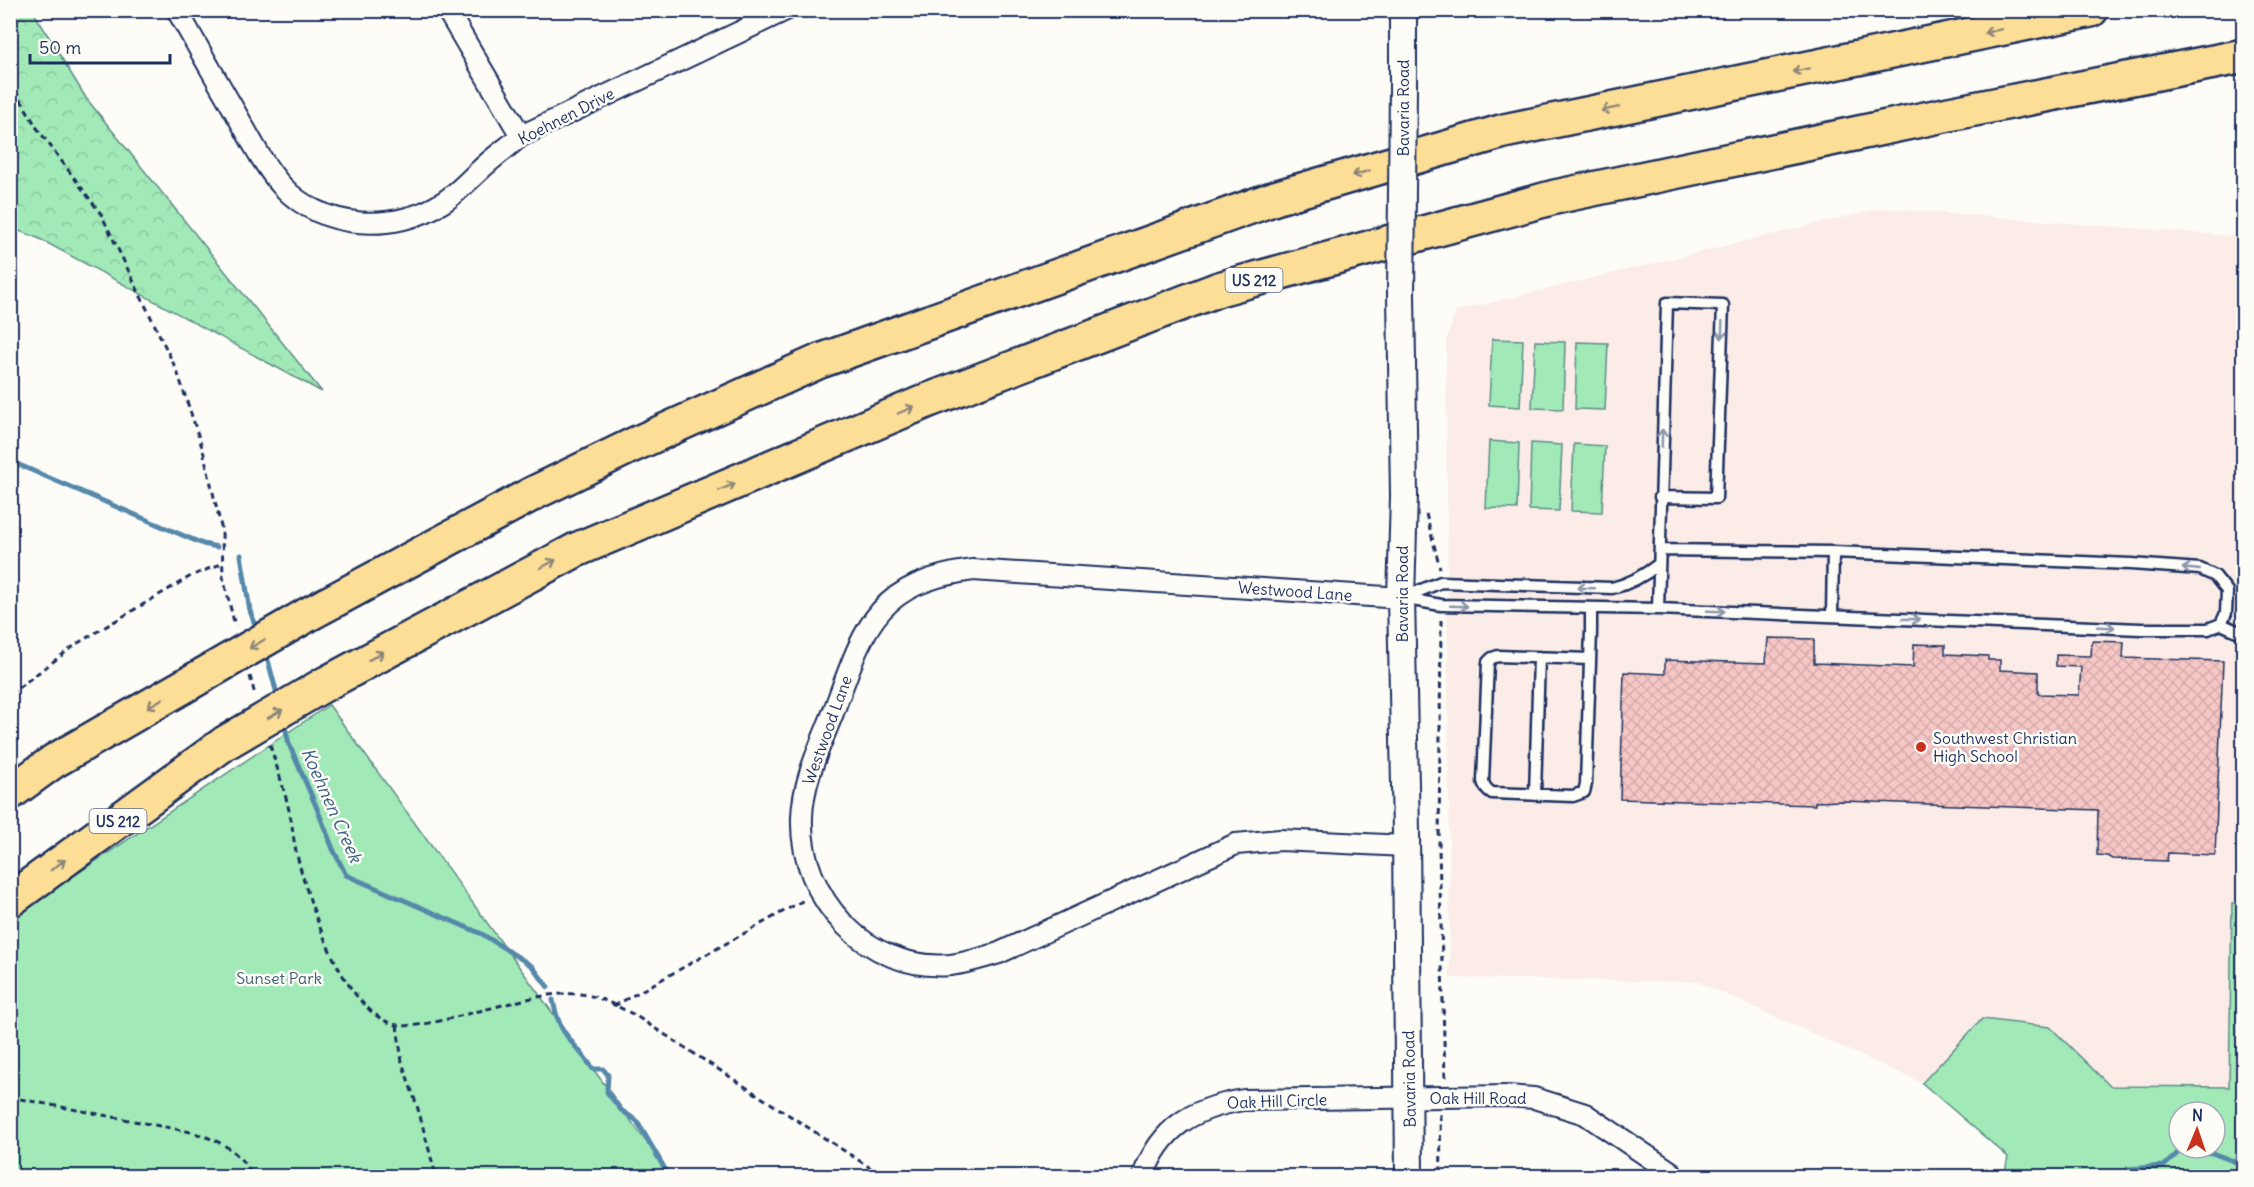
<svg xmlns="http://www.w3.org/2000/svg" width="2254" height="1187" font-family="Delius,sans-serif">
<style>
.built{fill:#fbece8}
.forest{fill:url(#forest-crowns);stroke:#5e8c8a;stroke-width:1.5}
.park{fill:#a1e9b6;stroke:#5e8c8a;stroke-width:1.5;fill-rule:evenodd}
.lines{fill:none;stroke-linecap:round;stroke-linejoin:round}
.stream{stroke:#58a;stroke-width:5}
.building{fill:url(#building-cross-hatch);stroke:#1b2f5e;stroke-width:1.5}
.service-casing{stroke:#1b2f5e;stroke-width:15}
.minor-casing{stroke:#1b2f5e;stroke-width:24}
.tertiary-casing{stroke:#1b2f5e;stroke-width:30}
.motorway-casing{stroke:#1b2f5e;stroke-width:38}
.path{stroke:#1b2f5e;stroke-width:3;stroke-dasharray:6 4.5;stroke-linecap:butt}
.service{stroke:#fdfcf7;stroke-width:10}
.minor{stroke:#fdfcf7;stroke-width:20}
.tertiary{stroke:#fdfcf7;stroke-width:26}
.motorway{stroke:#fdde96;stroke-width:33}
.tertiary-bridge-casing{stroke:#1b2f5e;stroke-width:30;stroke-linecap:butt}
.motorway-bridge-casing{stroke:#1b2f5e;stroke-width:38;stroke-linecap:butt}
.tertiary-bridge{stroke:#fdfcf7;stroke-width:26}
.motorway-bridge{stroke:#fdde96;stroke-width:33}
.oneway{stroke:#8c867a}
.oneway2{stroke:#8c96aa}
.poi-dot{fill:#c8321e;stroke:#fdfcf7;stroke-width:2}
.labels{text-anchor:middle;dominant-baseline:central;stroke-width:5;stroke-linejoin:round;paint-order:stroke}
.shield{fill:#fdfcf7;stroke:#5f6c8c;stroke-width:1.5}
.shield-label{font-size:15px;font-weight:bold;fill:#1b2f5e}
.street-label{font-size:16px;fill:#1b2f5e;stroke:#fdfcf7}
.poi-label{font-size:16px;fill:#1b2f5e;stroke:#fdfcf7;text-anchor:start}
.park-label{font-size:16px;fill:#3c5e74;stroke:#fdfcf7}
.water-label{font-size:18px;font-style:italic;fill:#385c84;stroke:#fdfcf7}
</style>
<defs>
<pattern id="forest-crowns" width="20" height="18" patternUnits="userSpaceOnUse" patternTransform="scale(1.5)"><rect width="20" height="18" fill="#a1e9b6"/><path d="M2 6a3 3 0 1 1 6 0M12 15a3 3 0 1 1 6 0" fill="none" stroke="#8ac89f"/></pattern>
<pattern id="building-cross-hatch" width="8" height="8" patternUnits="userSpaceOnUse" patternTransform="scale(1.5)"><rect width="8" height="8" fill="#f7c7c5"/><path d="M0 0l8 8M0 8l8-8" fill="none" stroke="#d3abac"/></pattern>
</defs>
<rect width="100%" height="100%" fill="#fdfcf7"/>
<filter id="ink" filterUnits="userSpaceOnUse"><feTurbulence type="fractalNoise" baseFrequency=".0167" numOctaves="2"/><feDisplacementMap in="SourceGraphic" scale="12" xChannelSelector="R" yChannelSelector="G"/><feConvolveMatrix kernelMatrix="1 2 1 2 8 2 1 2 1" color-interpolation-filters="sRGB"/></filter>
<g filter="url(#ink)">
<path class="built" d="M1882 208 2243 237 2244 904H2232L2229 1087 2110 1086 2050 1027 1982 1019 1922 1083 1698 982 1450 978 1446 341 1456 311Z"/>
<path class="forest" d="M11 10 33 11 86 98 322 392 38 238 11 228Z"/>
<path class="park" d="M1492 339 1523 340 1520 407 1489 405Z
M1535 341 1565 342 1563 409 1532 408Z
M1577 342 1608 343 1605 410 1575 409Z
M1489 441 1519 443 1517 509 1486 508Z
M1531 443 1562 445 1559 511 1529 510Z
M1574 444 1605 446 1602 512 1571 511Z
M329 705 671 1176H11V918Z
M2232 903 2244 904 2243 1176H2004L2008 1157 1922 1083 1982 1019 2050 1027 2110 1086 2229 1087ZM2179 1112H2215V1148H2179Z"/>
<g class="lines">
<path class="stream" d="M10 461 203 544 217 547
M241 555 250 611 257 630
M266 653 278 698
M284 722 289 744 316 806 333 849 346 875 482 934 532 966 548 987
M553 1000C560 1039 574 1040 593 1069H603L608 1075 607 1092 621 1110 637 1121 669 1176
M2126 1176 2128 1169 2164 1166 2182 1149 2212 1153 2244 1165"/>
</g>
<path class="building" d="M1768 638 1814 639V663L1913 667 1914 644 1945 645V654L1988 656V660H2000V670L2038 672V694L2079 695 2081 667 2056 666V655L2091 656 2092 641 2124 642 2123 658 2223 661 2215 855 2168 853 2167 861 2112 859 2107 856 2097 855 2098 810 1843 801 1815 802V805L1620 799 1624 672 1665 674V660L1766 663Z"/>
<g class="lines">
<defs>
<path id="service" d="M1401 598 1441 605 1658 609 2141 629H2208L2221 624 2226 613 2227 591 2215 576 2200 569 2131 564 1833 552 1660 550
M1402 598 1441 582 1612 588C1630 584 1645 575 1659 564
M1658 609 1667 303 1723 305 1716 498 1660 497
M1832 616 1833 552
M2221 624 2244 634
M1590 659 1498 656 1492 658 1488 662 1483 781C1484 787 1487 790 1492 793L1573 796 1584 792 1586 784 1591 631V609
M1535 795 1539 657"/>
<path id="minor" d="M177 10C197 46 218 82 238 117 251 140 264 166 282 186 322 230 396 234 445 201 457 193 468 181 479 171 492 158 507 148 521 136L786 10
M447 10 521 136
M1401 598 973 570C874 583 864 629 833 713 820 746 803 781 802 817 799 898 867 972 950 965 967 963 983 958 999 953L1236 844 1280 840 1406 846
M1143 1176C1161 1127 1193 1108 1244 1100L1508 1096 1534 1098 1585 1114 1671 1172"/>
<path id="tertiary" d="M1403 90V10
M1401 294 1404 496 1401 598 1406 832 1409 1176"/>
<path id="motorway" d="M307 615 534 493 633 445 820 361 1278 197 1504 131 2091 10
M325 684 576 550 929 400 1219 289 1555 197 1949 114 2244 56
M10 793 54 761 205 674
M10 900 225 743"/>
</defs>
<use href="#service" class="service-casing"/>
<use href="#minor" class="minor-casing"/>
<use href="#tertiary" class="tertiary-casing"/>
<use href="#motorway" class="motorway-casing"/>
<path class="path" d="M10 81 37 128 101 214 177 371 203 450 222 531 223 577 235 626
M1426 514 1440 568
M1441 620 1439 848 1445 1078
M250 676 255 695
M10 694 78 643 191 576 223 563
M270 745C277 768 285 791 290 815 293 827 293 839 296 851 307 897 343 1016 398 1025 419 1029 461 1015 483 1010 516 1002 562 987 595 997 608 1001 620 1008 633 1014L883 1176
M614 1006 804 900
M397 1025 402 1062 418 1109 436 1176
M10 1097 191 1132C220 1141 237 1148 252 1176
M1440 1114 1441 1176"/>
<use href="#service" class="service"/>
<use href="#minor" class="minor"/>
<use href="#tertiary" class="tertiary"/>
<use href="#motorway" class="motorway"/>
<defs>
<path id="tertiary-bridge" d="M1401 294 1403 90"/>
<path id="motorway-bridge" d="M205 674 307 615
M225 743 325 684"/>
</defs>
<use href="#tertiary-bridge" class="tertiary-bridge-casing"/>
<use href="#motorway-bridge" class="motorway-bridge-casing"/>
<use href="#tertiary-bridge" class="tertiary-bridge"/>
<use href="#motorway-bridge" class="motorway-bridge"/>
</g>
<defs><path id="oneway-shaft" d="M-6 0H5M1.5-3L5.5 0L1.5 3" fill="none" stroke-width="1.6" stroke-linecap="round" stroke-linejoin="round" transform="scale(1.5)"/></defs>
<g class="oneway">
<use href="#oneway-shaft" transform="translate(1993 31) rotate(168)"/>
<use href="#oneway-shaft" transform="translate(1801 70) rotate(168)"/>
<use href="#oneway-shaft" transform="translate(1610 109) rotate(168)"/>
<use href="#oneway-shaft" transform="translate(1361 173) rotate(164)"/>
<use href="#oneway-shaft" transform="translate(906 410) rotate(-23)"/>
<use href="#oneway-shaft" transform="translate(727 487) rotate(-23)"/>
<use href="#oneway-shaft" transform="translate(548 564) rotate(-28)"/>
<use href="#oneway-shaft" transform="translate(257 644) rotate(150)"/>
<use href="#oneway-shaft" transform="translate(376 656) rotate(-29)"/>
<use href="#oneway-shaft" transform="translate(155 703) rotate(150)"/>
<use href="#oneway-shaft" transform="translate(275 714) rotate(-30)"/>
<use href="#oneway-shaft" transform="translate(58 865) rotate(-36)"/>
</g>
<g class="oneway2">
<use href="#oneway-shaft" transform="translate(1722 330) rotate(92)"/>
<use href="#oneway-shaft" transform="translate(1662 438) rotate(-88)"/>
<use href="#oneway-shaft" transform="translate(2191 569) rotate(-174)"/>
<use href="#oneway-shaft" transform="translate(1586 588) rotate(-178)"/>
<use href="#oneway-shaft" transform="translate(1459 606) rotate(2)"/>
<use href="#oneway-shaft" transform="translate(1716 611) rotate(2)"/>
<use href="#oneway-shaft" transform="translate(1911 619) rotate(2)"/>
<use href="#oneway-shaft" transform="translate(2106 627) rotate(2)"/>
</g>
</g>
<circle class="poi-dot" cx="1921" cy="747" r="6"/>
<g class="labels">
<g class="shield">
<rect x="1225.5" y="268" width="57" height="24" rx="4.5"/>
<rect x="89.5" y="809" width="57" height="24" rx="4.5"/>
</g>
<g class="shield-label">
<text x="1254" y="280">US 212</text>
<text x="118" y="821">US 212</text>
</g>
<g class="street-label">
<text transform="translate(1403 108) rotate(-90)">Bavaria Road</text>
<text transform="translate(566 116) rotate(-27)">Koehnen Drive</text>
<text transform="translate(1295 591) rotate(4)">Westwood Lane</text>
<text transform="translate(1402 594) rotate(-90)">Bavaria Road</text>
<text transform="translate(827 730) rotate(-70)">Westwood Lane</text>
<text transform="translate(1409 1079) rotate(-91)">Bavaria Road</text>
<text x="1478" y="1098">Oak Hill Road</text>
<text transform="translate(1277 1101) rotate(-2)">Oak Hill Circle</text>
</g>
<g class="poi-label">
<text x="1933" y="738">Southwest Christian<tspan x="1933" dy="18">High School</tspan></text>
</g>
<g class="park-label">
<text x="279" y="978">Sunset Park</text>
</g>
<g class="water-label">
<text transform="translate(332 805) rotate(66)">Koehnen Creek</text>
</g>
</g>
<rect width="2254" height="1187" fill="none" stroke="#fdfcf7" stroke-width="36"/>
<rect x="18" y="18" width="2218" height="1151" fill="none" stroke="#1b2f5e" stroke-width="2" filter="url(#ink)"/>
<g transform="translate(2197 1130) rotate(2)"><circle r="28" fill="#fdfcf7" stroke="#a3aaba" stroke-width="1.5"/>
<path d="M0-4.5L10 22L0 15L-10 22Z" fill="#c8321e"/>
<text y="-9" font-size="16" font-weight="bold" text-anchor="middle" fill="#1b2f5e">N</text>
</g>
<path d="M30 54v9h140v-9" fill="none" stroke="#1b2f5e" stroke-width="3"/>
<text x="39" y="54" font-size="18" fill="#1b2f5e" stroke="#fdfcf7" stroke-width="4.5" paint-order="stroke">50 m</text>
</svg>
